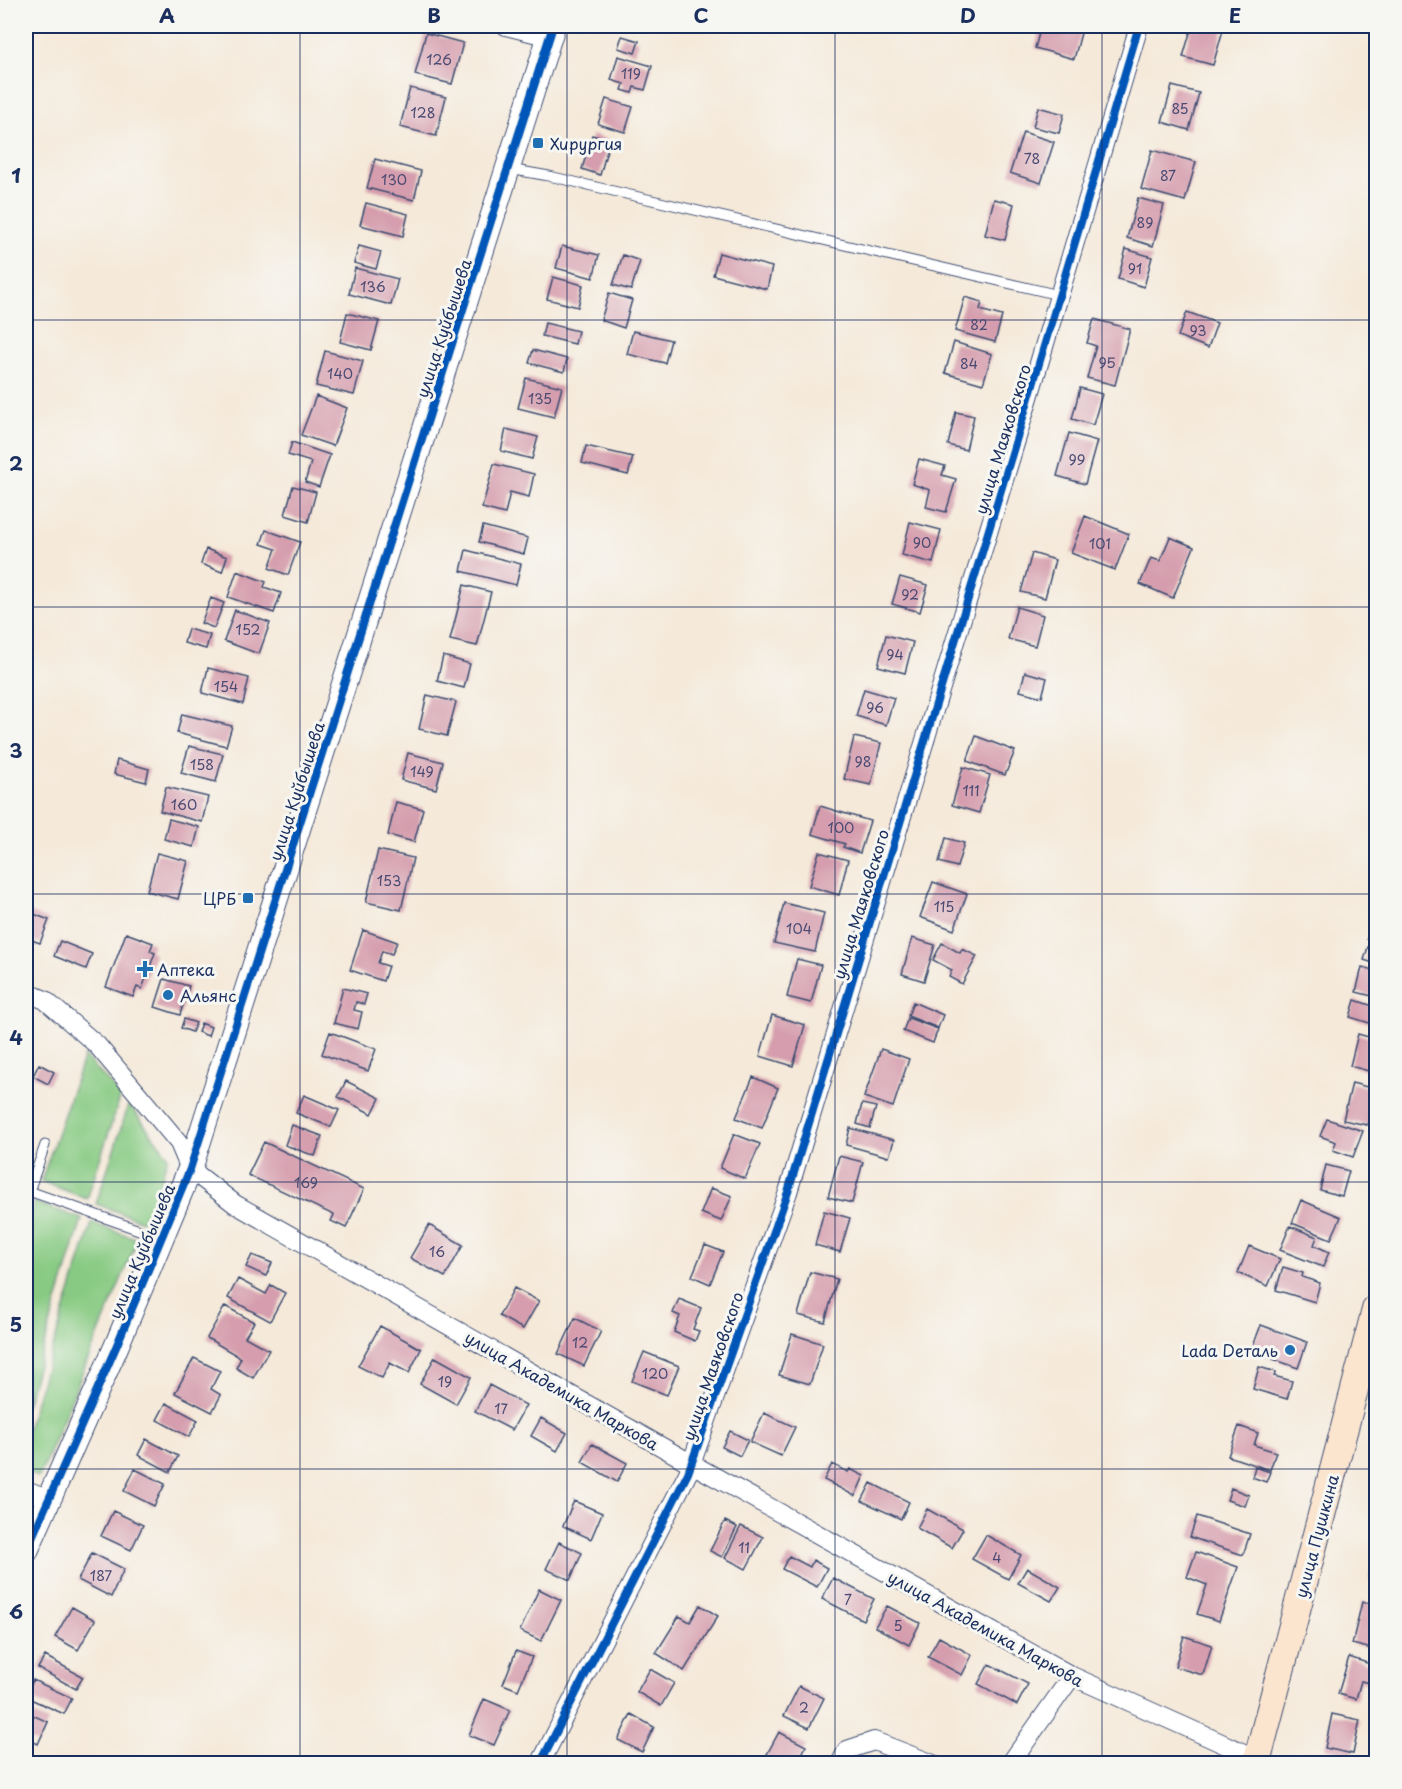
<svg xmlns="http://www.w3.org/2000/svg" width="1402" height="1789" font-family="'Playpen Sans',sans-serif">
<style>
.green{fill:#88ca83;stroke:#527c70;stroke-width:1.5}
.building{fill:#d59dad}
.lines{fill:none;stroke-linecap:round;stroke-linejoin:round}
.service-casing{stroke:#3c4b70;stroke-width:11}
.minor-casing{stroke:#3c4b70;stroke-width:20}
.tertiary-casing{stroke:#3c4b70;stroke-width:26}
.secondary-casing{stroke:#3c4b70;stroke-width:29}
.service{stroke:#fff;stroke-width:9}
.minor{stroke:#fff;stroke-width:18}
.tertiary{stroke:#fff;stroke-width:24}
.secondary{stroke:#fce5cf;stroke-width:27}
.cycleway-casing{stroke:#f6f6f2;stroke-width:11}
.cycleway{stroke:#0057b8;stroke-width:8}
.grid{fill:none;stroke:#1b2f5e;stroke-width:1.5;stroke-opacity:0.55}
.poi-dot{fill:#1f6fb2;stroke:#f6f6f2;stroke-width:2}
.labels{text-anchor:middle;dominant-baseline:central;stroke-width:6;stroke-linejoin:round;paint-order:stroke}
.number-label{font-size:14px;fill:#4a4a72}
.poi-label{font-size:16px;fill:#1b2f5e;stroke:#f6f6f2;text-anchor:start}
.street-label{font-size:16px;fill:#1b2f5e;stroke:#f6f6f2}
.neatline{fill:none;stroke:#1b2f5e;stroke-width:2}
.grid-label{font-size:20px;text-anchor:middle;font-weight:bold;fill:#1b2f5e}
</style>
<rect width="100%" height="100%" fill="#f6f6f2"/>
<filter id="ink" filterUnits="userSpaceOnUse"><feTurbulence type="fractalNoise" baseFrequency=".0167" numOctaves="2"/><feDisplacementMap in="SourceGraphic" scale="12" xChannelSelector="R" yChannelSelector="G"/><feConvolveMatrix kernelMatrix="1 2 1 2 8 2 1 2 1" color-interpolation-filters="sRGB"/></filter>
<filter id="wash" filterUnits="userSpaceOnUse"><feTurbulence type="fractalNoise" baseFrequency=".008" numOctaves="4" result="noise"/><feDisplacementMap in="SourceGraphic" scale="24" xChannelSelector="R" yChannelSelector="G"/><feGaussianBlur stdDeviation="1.35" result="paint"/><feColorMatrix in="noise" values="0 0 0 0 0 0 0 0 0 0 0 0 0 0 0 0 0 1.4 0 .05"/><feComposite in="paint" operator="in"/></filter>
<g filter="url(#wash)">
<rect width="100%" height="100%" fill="#f5e9d9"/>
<path class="green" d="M84 1056 121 1095 87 1199 41 1181Z
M129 1104 168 1156 148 1223 96 1204Z
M34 1202 82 1219 26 1405V1226Z
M92 1223 138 1239 39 1477 26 1473V1432Z"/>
<g id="blocks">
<path class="building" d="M1041 26H1083L1074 59 1035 48Z
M1192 26H1205L1223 30 1213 65 1183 57Z
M426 33 463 43 452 84 415 75Z
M622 36 639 41 635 53 618 48Z
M618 56 652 66 645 90 634 87 632 93 622 90 624 84 611 80Z
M1172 86 1199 93 1189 130 1162 122Z
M410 88 446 97 436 136 400 127Z
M606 99 633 107 625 132 598 124Z
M1038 107 1064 114 1059 133 1033 127Z
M1023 132 1054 142 1041 183 1010 173Z
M592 135 610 140 600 175 582 169Z
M1152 150 1196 162 1185 201 1141 189Z
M375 159 421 171 414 200 367 188Z
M1138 198 1164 205 1153 246 1127 238Z
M994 199 1014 204 1005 240 985 235Z
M366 203 408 214 403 236 360 225Z
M359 246 381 252 376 269 354 263Z
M562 246 599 255 593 278 556 268Z
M1126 249 1152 257 1144 287 1118 279Z
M719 253 772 267 767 289 713 275Z
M623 255 640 261 631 290 613 285Z
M355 268 398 279 391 305 349 294Z
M553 277 583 285 578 307 547 299Z
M609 293 632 300 624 328 601 320Z
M965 297 982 302 980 310 1002 316 995 342 955 331Z
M1187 312 1217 323 1208 348 1178 336Z
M347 313 379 321 371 350 340 342Z
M1094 319 1130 329 1115 385 1087 378 1096 346 1087 343Z
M545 323 578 331 575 344 542 336Z
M633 331 671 340 665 363 627 354Z
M954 342 992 354 983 384 945 373Z
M533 350 567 359 564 372 529 363Z
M325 351 363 361 354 395 316 386Z
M526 378 562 387 554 417 518 408Z
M1080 388 1102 394 1093 425 1072 419Z
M316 396 347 408 333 446 301 435Z
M956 412 974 416 966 450 948 445Z
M506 429 538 437 532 459 501 451Z
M1069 433 1097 441 1085 484 1057 476Z
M292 442 330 455 319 487 305 482 311 462 288 455Z
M586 446 633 457 628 475 582 463Z
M919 459 945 466 942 475 956 479 946 512 926 507 930 490 912 484Z
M494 464 534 474 529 497 510 492 505 514 482 508Z
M293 486 316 492 308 522 285 515Z
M1085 516 1129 534 1115 570 1071 553Z
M910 522 941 530 933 563 902 555Z
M483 526 528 538 524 554 479 542Z
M266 530 300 542 288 575 269 568 276 549 261 544Z
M1170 537 1194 547 1173 598 1140 584 1151 558 1160 561Z
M206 549 227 557 222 572 201 564Z
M466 550 521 564 516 585 461 571Z
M1032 553 1055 560 1045 598 1021 592Z
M237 571 266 582 264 587 281 593 274 613 228 597Z
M900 577 928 585 920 612 892 604Z
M464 585 491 592 477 646 450 640Z
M211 598 224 603 214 628 201 623Z
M1017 607 1043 615 1035 646 1008 639Z
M235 610 270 623 259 654 224 641Z
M188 629 210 635 206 649 184 643Z
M886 635 913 642 905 673 878 666Z
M443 656 470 664 464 688 437 681Z
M208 668 249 678 243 704 202 693Z
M1025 672 1047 678 1042 697 1020 691Z
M864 689 894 698 886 725 856 716Z
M427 695 456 702 447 736 419 729Z
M182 714 232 726 226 746 177 733Z
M976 736 1015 751 1005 775 967 761Z
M854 737 881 743 871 785 844 779Z
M189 746 223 754 216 782 181 773Z
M408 753 443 762 436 789 401 780Z
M117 760 149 769 146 782 114 774Z
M963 767 990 775 979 813 952 805Z
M166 787 208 797 202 822 160 811Z
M396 802 423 809 414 842 388 835Z
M820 806 870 821 860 853 843 847 845 844 812 834Z
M169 819 199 827 194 847 164 839Z
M946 838 964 843 957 867 939 862Z
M378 850 413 858 401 910 366 902Z
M819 852 848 860 839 895 809 886Z
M157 853 188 861 178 899 147 891Z
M933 882 967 894 954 930 920 917Z
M784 903 824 913 815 952 774 943Z
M26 911 49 920 40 943 26 938Z
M1373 918 1376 919V942L1367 939Z
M363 930 397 942 392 954 382 951 378 963 388 966 383 981 350 970Z
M126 933 153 943 150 951 155 953 142 989 137 987 133 997 106 987Z
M912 938 935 945 924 981 902 974Z
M60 941 92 954 86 969 54 956Z
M942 943 960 953 962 949 977 956 962 984 949 977 952 970 933 960Z
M1368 947 1376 950V964L1364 960Z
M797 959 821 965 811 1003 787 997Z
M1362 967 1376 971V997L1356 992Z
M164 979 189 986 180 1015 155 1007Z
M343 988 367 994 364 1004 356 1002 354 1010 362 1012 358 1029 334 1023Z
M1355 1000 1376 1007V1025L1350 1017Z
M913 1002 943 1015 938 1028 908 1016Z
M772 1015 805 1025 793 1066 760 1056Z
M908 1018 938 1029 933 1043 903 1031Z
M184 1019 196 1023 192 1032 181 1028Z
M201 1023 211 1027 208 1036 198 1032Z
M330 1032 376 1049 368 1071 322 1054Z
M1358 1034 1376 1039V1073L1350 1066Z
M881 1049 909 1059 893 1107 864 1097Z
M39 1064 54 1072 48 1084 33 1076Z
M753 1077 778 1088 762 1128 736 1118Z
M346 1081 380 1098 372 1114 338 1097Z
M1352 1083 1375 1089 1367 1125 1343 1120Z
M304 1095 339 1110 331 1127 296 1113Z
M862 1104 876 1107 870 1128 857 1124Z
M1327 1119 1363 1131 1353 1157 1333 1150 1336 1142 1320 1136Z
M292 1125 322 1136 315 1156 285 1145Z
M850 1128 894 1140 889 1157 846 1145Z
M734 1134 760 1144 745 1179 720 1168Z
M264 1142 364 1189 346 1228 331 1221 334 1215 248 1175Z
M839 1156 863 1162 852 1203 828 1197Z
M1326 1165 1349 1171 1342 1196 1320 1190Z
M711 1188 732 1196 721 1221 701 1213Z
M1301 1200 1341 1217 1331 1239 1292 1223Z
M824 1211 850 1218 840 1252 815 1245Z
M429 1225 463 1245 445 1277 410 1258Z
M1290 1226 1317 1237 1314 1245 1329 1252 1323 1267 1280 1250Z
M705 1245 723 1252 710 1284 692 1276Z
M1249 1246 1280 1259 1268 1286 1238 1273Z
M252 1255 272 1263 266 1276 246 1267Z
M1283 1267 1303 1273 1302 1277 1320 1283 1315 1302 1276 1290Z
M810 1272 837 1279 825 1322 798 1315Z
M238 1279 266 1294 271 1285 285 1293 270 1321 228 1298Z
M514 1288 539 1301 523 1329 499 1316Z
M679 1299 701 1308 693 1329 699 1331 695 1341 674 1332 680 1316 673 1313Z
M225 1306 254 1322 245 1337 269 1350 253 1378 236 1368 241 1358 207 1338Z
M575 1318 601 1331 584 1366 558 1354Z
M1261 1325 1307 1342 1298 1368 1251 1351Z
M380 1326 421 1349 409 1373 390 1363 382 1378 358 1366Z
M792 1334 823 1344 810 1384 779 1375Z
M644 1352 679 1366 667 1395 632 1381Z
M435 1357 471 1377 456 1404 420 1384Z
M194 1358 220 1371 211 1389 221 1395 212 1412 175 1393Z
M1259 1367 1276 1372 1274 1376 1292 1381 1287 1399 1253 1389Z
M489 1385 526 1405 512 1430 475 1411Z
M166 1403 198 1420 189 1437 157 1420Z
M764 1413 795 1427 781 1456 750 1442Z
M541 1418 567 1433 557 1451 531 1436Z
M1239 1426 1258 1433 1254 1445 1276 1452 1270 1470 1228 1456Z
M730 1431 748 1440 740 1456 722 1447Z
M146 1439 178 1456 170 1472 138 1455Z
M592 1444 627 1463 617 1482 582 1462Z
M832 1464 848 1472 850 1469 864 1476 855 1496 824 1480Z
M1255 1467 1270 1472 1266 1482 1252 1477Z
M135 1469 165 1484 154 1506 124 1491Z
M871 1483 909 1502 901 1519 862 1501Z
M1231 1488 1249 1495 1245 1506 1227 1500Z
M574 1501 602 1513 591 1539 563 1526Z
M927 1509 963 1529 952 1548 917 1528Z
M113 1511 143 1525 131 1550 101 1536Z
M1197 1516 1250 1534 1243 1555 1190 1537Z
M725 1521 737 1527 722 1557 710 1551Z
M741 1526 763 1537 746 1569 725 1558Z
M986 1535 1021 1555 1008 1579 972 1559Z
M559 1542 582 1553 570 1580 546 1569Z
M1196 1552 1238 1567 1219 1621 1197 1614 1207 1585 1187 1577Z
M92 1553 124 1569 111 1597 78 1580Z
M1376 1555V1581L1369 1579Z
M789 1556 810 1567 813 1560 827 1568 817 1587 782 1569Z
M1027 1568 1060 1587 1051 1601 1018 1583Z
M833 1578 874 1599 863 1620 822 1599Z
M539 1589 561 1600 541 1641 520 1631Z
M1362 1602 1376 1605V1650L1352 1644Z
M700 1605 718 1616 684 1671 656 1653 679 1616 690 1622Z
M887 1606 920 1623 909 1645 875 1627Z
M72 1607 95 1620 78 1650 55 1637Z
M1184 1636 1212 1645 1203 1675 1175 1667Z
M939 1637 972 1655 962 1675 928 1657Z
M516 1651 532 1657 518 1690 503 1684Z
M45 1656 83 1677 76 1689 38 1668Z
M1349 1657 1376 1666 1373 1684 1361 1681 1356 1699 1338 1694Z
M989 1664 1028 1684 1017 1705 978 1684Z
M650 1669 674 1683 661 1706 637 1692Z
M33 1680 72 1698 64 1714 26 1697Z
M799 1686 824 1698 809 1728 784 1716Z
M484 1699 510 1710 494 1745 469 1735Z
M26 1712 48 1722 38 1744 26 1738Z
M631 1714 654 1727 642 1752 618 1740Z
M1332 1714 1360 1720 1353 1754 1325 1748Z
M779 1732 806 1746 797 1764H776L765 1758Z"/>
</g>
</g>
<g filter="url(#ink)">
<use href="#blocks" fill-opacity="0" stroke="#3c4b70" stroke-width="1.5"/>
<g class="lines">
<defs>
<path id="service" d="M509 169 549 176 1059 295
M29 1191 159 1237
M26 1200 45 1145"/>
<path id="minor" d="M506 26 550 37
M26 992 45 1000 97 1045 179 1143 190 1169 235 1204 692 1464 1072 1676 1257 1759
M26 1490 49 1499
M540 1764 688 1473 788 1192 1027 404 1139 26
M840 1764 847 1750 874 1741 933 1764
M1010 1764 1072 1676"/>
<path id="tertiary" d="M26 1551 116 1347 190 1169 553 26"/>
<path id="secondary" d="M1256 1764 1376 1308"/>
</defs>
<use href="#service" class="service-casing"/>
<use href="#minor" class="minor-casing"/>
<use href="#tertiary" class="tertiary-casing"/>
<use href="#secondary" class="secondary-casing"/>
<use href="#service" class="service"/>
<use href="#minor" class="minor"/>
<use href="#tertiary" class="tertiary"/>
<use href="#secondary" class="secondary"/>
<defs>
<path id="cycleway" d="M26 1551 116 1347 190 1169 553 26
M540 1764 688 1473 788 1192 1027 404 1139 26"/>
</defs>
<use href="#cycleway" class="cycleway-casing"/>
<use href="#cycleway" class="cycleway"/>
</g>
</g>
<path class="grid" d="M300 26V1764M567 26V1764M835 26V1764M1102 26V1764M26 320H1376M26 607H1376M26 894H1376M26 1182H1376M26 1469H1376"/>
<g class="poi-dot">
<rect x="532" y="137" width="12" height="12" rx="3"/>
<rect x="242" y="892" width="12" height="12" rx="3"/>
<path d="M142 960h6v6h6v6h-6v6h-6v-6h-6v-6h6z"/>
<circle cx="168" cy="995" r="6"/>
<circle cx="1290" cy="1350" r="6"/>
</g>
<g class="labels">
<g class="number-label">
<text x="439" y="59">126</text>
<text x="631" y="73">119</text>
<text x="1180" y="108">85</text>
<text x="423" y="112">128</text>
<text x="1032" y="158">78</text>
<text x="1168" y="175">87</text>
<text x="394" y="179">130</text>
<text x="1145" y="222">89</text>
<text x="1135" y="268">91</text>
<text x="373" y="286">136</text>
<text x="979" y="324">82</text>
<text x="1198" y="330">93</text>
<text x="1107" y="362">95</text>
<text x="969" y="363">84</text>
<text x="340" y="373">140</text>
<text x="540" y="398">135</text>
<text x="1077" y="459">99</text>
<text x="922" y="542">90</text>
<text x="1100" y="543">101</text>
<text x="910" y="594">92</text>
<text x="248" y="629">152</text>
<text x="895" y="654">94</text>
<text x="226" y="686">154</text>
<text x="875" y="707">96</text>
<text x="863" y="761">98</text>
<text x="202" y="764">158</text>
<text x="422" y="771">149</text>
<text x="971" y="790">111</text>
<text x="184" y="804">160</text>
<text x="841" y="827">100</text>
<text x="389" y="880">153</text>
<text x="944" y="906">115</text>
<text x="799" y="928">104</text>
<text x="306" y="1182">169</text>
<text x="437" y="1251">16</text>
<text x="580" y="1342">12</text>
<text x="655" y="1373">120</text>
<text x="445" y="1381">19</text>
<text x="501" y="1408">17</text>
<text x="744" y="1547">11</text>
<text x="997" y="1557">4</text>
<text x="101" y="1575">187</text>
<text x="848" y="1599">7</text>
<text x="898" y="1625">5</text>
<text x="804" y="1707">2</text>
</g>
<g class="poi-label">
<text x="550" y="143">Хирургия</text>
<text x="236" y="898" text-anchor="end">ЦРБ</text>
<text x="157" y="969">Аптека</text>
<text x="180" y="995">Альянс</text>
<text x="1278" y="1350" text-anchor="end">Lada Dеталь</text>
</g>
<g class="street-label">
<text transform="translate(443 328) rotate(-72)">улица Куйбышева</text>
<text transform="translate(1002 439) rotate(-73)">улица Маяковского</text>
<text transform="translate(296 791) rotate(-72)">улица Куйбышева</text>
<text transform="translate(860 904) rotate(-73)">улица Маяковского</text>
<text transform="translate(141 1251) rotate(-67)">улица Куйбышева</text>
<text transform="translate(712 1366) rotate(-71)">улица Маяковского</text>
<text transform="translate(562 1390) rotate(30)">улица Академика Маркова</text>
<text transform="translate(1316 1536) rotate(-75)">улица Пушкина</text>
<text transform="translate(986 1628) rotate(29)">улица Академика Маркова</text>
</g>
</g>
<rect width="1402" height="1789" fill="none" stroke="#f6f6f2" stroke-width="66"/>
<rect x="33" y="33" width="1336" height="1723" class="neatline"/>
<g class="grid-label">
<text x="167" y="23">A</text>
<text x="434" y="23">B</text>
<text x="701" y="23">C</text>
<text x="968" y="23">D</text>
<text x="1235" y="23">E</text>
<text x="16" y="183">1</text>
<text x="16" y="471">2</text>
<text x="16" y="758">3</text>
<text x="16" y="1045">4</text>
<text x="16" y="1332">5</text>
<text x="16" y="1619">6</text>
</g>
</svg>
